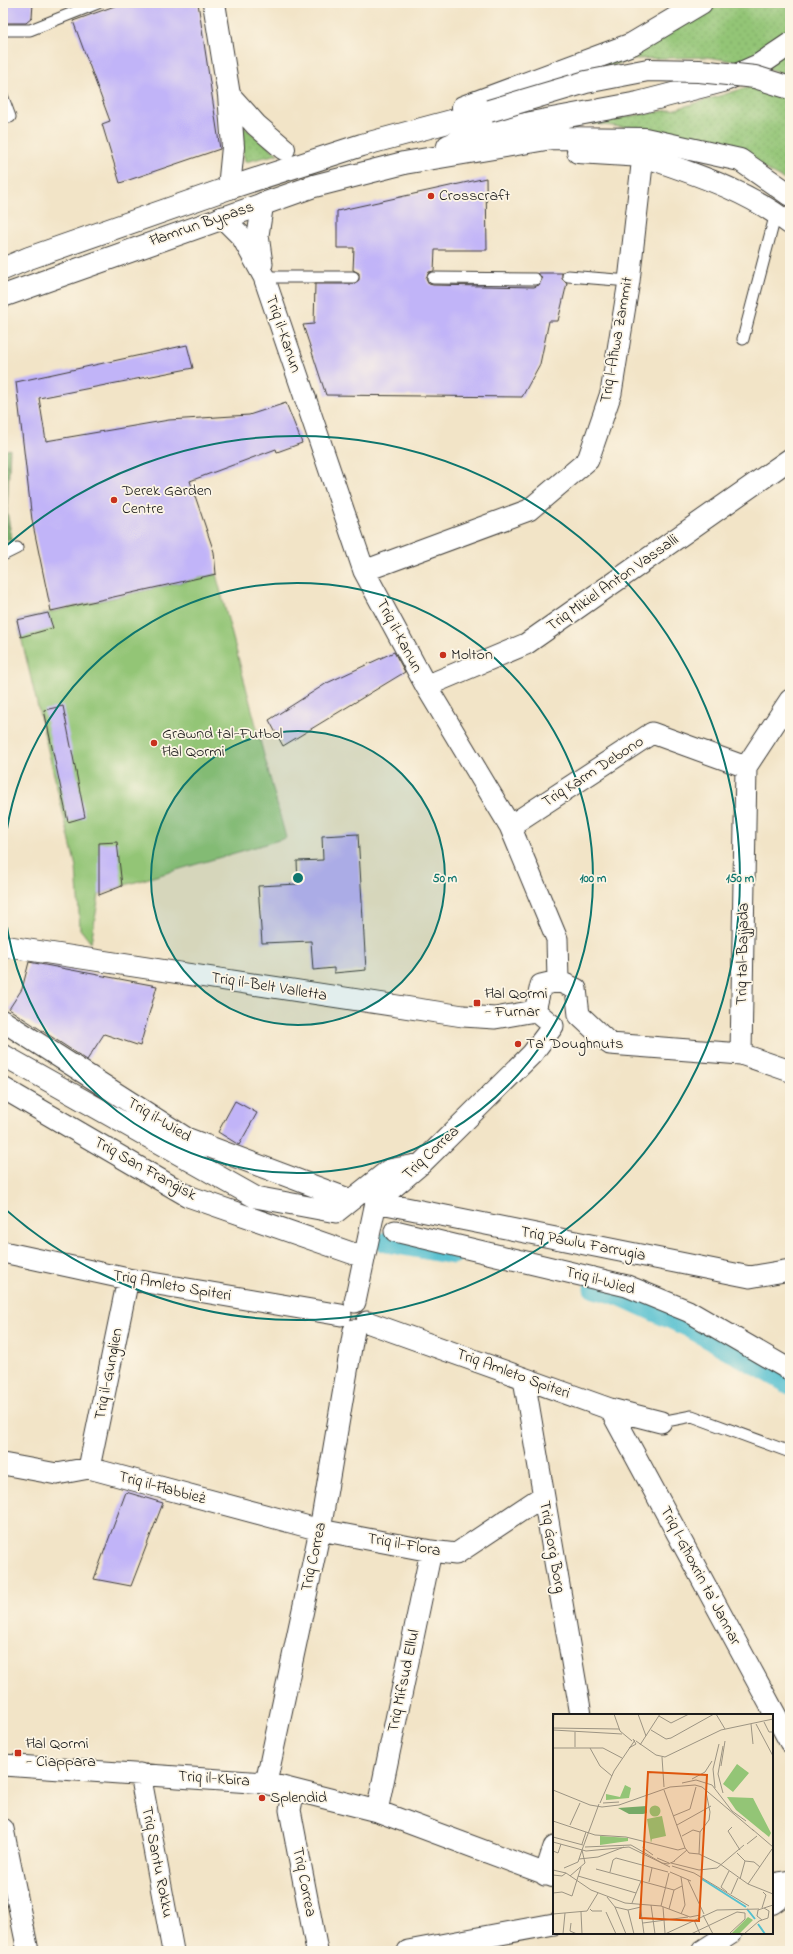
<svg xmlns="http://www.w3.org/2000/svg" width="793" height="1954" font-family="'Indie Flower',sans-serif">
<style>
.grass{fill:url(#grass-dots);stroke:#587049}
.forest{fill:url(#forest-firs);stroke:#496342}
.green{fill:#93c576;stroke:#587049}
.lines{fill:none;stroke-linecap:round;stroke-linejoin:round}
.canal{stroke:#55c0d0;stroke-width:21}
.building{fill:#c1b4f8}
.lane-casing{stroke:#3c3a36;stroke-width:13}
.street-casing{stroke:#3c3a36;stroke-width:23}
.secondary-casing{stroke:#3c3a36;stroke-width:24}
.highway-casing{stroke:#3c3a36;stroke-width:24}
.lane{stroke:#fff;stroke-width:11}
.street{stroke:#fff;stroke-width:21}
.secondary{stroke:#fff;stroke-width:22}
.highway{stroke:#fff;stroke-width:22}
.highway-bridge-casing{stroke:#3c3a36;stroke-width:24;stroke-linecap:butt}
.highway-bridge{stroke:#fff;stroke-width:22}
.ring{fill:none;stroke:#0f766e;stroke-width:2}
.poi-dot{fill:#c8321e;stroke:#fcf5e5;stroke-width:1.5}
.labels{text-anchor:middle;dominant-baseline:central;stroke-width:3.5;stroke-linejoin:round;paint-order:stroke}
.poi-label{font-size:16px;fill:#1c1c1c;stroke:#fcf5e5;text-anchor:start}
.street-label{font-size:16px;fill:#1c1c1c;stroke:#fcf5e5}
.inset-river{fill:none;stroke:#55c0d0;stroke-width:2}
.inset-road{fill:none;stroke:#9c9483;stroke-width:1}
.view{fill:#de560d;fill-opacity:0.15;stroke:#de560d;stroke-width:2}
.inset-edge{fill:none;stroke:#1c1c1c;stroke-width:2}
.centre{fill:#0f766e;stroke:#fcf5e5;stroke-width:2}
.ring-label{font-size:12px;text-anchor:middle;font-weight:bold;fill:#0f766e;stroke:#fcf5e5;stroke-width:3.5;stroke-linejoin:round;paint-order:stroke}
</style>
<defs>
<pattern id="grass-dots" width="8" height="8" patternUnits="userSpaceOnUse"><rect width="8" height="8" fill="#93c576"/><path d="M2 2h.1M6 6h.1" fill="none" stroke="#7ea966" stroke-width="1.8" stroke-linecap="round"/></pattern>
<pattern id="forest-firs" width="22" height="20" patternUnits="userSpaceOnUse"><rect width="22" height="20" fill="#76aa67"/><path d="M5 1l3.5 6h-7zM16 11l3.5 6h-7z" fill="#608a54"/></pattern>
</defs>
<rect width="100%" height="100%" fill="#fcf5e5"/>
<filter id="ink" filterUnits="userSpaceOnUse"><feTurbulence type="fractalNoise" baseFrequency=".025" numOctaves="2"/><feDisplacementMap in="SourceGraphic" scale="8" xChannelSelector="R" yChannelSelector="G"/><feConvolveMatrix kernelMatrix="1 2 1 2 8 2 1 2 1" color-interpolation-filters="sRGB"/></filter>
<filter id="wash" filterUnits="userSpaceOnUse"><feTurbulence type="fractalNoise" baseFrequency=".012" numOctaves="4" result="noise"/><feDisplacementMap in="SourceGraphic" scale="16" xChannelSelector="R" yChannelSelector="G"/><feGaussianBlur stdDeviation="0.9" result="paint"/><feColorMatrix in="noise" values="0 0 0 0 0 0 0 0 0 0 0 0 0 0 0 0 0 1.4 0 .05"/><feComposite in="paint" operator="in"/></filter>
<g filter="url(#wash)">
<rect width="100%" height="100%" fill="#f2e4c7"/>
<path class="grass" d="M718 3H790V76L759 65 707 57 635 59 516 93 679 28Z
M749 87 790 98V183L733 151 673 133 586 123 676 109Z
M236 121 278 154 245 162Z"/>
<path class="forest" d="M10 449 7 512 12 539 3 543V451Z"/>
<path class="green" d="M216 574 286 838 122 886 99 895 91 943 80 929 76 867 17 620Z"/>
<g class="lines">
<path class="canal" d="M386 1242 453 1254
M594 1288 619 1295 689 1327 790 1384"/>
</g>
<g id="blocks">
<path class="building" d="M3 3H33L32 18 26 23H3Z
M123 3H198L220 149 120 183 102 124 110 121 73 21Z
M486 178 487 250H435L434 271 429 272 426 278 429 284 433 285 534 287 539 285 542 279 538 273H562V279L567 283 558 321H549L540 364 522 397 326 395 303 325 314 324 315 284H353L359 280V273L353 270 354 248H337V211Z
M187 345 193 368 39 398 46 441 169 420 249 415 286 403 302 443 277 452 276 449 190 481 214 552 216 574 51 611 32 520 16 382Z
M48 613 53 628 21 637 17 620Z
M394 652 405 672 283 746 269 720 327 683Z
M63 706 85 817 68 822 44 710Z
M358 834 366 970 334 973V968L313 970 311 941 262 943 258 886 298 884 297 861 323 860 322 836Z
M117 842 122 886 99 895V843Z
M29 962 157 986 140 1046 104 1034 87 1060 9 1009 22 989Z
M235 1101 257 1113 239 1145 218 1132Z
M126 1492 163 1503 131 1586 94 1579Z"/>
</g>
</g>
<g filter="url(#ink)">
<use href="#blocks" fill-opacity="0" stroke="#3c3a36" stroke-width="1"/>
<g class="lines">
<defs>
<path id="lane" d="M3 30H30L98 3
M3 98 10 117
M568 276 629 281
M264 277H353
M433 278 535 279
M743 339 776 213
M3 555 17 548
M661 1422 692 1416 790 1452"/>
<path id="street" d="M222 217 242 237 264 277 364 571 426 686 510 826 557 939 558 981
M262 264 258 235 263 203
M364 571 529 510 588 460 611 393 629 281 643 156C694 174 747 190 790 224
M426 686 526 644 790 459
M510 826 652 733 746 767
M3 946 463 1016 495 1018 535 1011 553 1026
M535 1011 541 985 558 981 576 989 579 1015 610 1044 741 1054 790 1071
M3 1021 186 1138 351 1200
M741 1054 746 767 790 700
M3 1055 255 1197 336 1212 389 1170 421 1164
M3 1088 188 1196 363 1257
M376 1202 750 1277 790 1270
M395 1231 627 1286 688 1311 790 1370
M3 1252 128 1279 341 1315
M355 1302 376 1202 421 1164 532 1054 553 1026
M367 1322 610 1409 661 1422
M524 1379 581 1715
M610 1409 790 1742
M3 1464 57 1474 89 1468 320 1530 431 1551 456 1554 543 1496
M89 1468 128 1279
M3 1765 266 1783 377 1811 554 1877
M140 1774 173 1951
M266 1783 320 1530 354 1330
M294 1790 290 1810 317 1951
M377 1811 431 1551
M3 1829 28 1951
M545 1875 554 1847
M772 1884 790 1881
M408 1951 554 1924"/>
<path id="secondary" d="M214 3 229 95 233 147 229 188
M229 95 256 125 284 149
M772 1903 790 1890
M703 1951 731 1933"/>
<path id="highway" d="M463 107 632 44 701 3
M448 146 482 132 638 103 723 81 759 65 790 44
M578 152 643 156
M3 269 29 258 229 188 362 145 489 111
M3 296 314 186 404 163 552 138 645 139 740 160 790 195"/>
</defs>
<use href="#lane" class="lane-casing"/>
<use href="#street" class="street-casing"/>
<use href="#secondary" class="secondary-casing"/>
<use href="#highway" class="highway-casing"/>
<use href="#lane" class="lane"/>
<use href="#street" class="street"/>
<use href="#secondary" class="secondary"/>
<use href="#highway" class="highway"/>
<defs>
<path id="highway-bridge" d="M489 111 586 82 648 70 699 71 755 77 790 88"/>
</defs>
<use href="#highway-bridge" class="highway-bridge-casing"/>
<use href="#highway-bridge" class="highway-bridge"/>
</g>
</g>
<circle cx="298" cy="878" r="147" fill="#0f766e" fill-opacity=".12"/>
<g class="ring">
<circle cx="298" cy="878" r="147"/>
<path d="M3 875A295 295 0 1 1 3 881"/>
<path d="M5 547A442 442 0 1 1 5 1209"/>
</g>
<g class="poi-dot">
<circle cx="431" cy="196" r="4"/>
<circle cx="114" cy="500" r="4"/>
<circle cx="443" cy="655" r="4"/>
<circle cx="154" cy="743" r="4"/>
<rect x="473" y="999" width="8" height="8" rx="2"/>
<circle cx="518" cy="1044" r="4"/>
<rect x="14" y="1749" width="8" height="8" rx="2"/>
<circle cx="262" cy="1798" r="4"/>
</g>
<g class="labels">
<g class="poi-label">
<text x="439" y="196">Crosscraft</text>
<text x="122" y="491">Derek Garden<tspan x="122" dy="18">Centre</tspan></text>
<text x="451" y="655">Molton</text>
<text x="162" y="734">Grawnd tal-Futbol<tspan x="162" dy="18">Ħal Qormi</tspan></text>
<text x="485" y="994">Ħal Qormi<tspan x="485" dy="18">- Furnar</tspan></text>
<text x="526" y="1044">Ta' Doughnuts</text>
<text x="26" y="1744">Ħal Qormi<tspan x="26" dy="18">- Ciappara</tspan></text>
<text x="270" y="1798">Splendid</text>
</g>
<g class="street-label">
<text transform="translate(202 224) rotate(-19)">Ħamrun Bypass</text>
<text transform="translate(283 334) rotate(71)">Triq il-Kanun</text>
<text transform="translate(617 340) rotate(-80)">Triq l-Aħwa Zammit</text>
<text transform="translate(613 583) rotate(-35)">Triq Mikiel Anton Vassalli</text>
<text transform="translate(399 636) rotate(62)">Triq il-Kanun</text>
<text transform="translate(593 772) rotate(-33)">Triq Karm Debono</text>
<text transform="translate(743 954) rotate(-89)">Triq tal-Bajjada</text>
<text transform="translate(269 987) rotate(9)">Triq il-Belt Valletta</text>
<text transform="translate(159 1120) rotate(31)">Triq il-Wied</text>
<text transform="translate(431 1153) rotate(-43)">Triq Correa</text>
<text transform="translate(145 1169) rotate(29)">Triq San Franġisk</text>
<text transform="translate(583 1244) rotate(11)">Triq Pawlu Farrugia</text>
<text transform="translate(600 1281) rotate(15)">Triq il-Wied</text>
<text transform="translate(172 1286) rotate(10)">Triq Amleto Spiteri</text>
<text transform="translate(109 1374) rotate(-79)">Triq il-Gunglien</text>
<text transform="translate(513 1374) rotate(20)">Triq Amleto Spiteri</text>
<text transform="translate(162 1488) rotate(15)">Triq il-Ħabbież</text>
<text transform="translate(404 1545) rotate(10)">Triq il-Flora</text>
<text transform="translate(552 1547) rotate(80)">Triq Ġorġ Borg</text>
<text transform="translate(314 1557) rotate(-78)">Triq Correa</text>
<text transform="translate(700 1576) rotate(62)">Triq l-Għoxrin ta' Jannar</text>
<text transform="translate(404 1681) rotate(-78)">Triq Mifsud Ellul</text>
<text transform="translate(214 1779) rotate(4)">Triq il-Kbira</text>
<text transform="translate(157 1862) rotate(79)">Triq Santu Rokku</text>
<text transform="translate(304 1882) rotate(79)">Triq Correa</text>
</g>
</g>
<g transform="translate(553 1714)">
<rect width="220" height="220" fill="#f2e4c7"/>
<path d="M72 71 78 74 76 84 53 86V80L67 83ZM174 83 200 84 218 119 216 123 183 96Z" fill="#93c576"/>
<path d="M94 92V99L90 100H76L65 94Z" fill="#76aa67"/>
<path d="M47 122 75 124V127L47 131Z" fill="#93c576"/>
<path d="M184 50 196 59 180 78 170 70ZM96.5 97a5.5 5.5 0 1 1 11 0a5.5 5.5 0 1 1-11 0ZM109 102 113 122 99 125 98 129 94 105ZM195 203 200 206 186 220H178Z" fill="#93c576"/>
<path class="inset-river" d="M149 165 193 193M194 195 202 205M205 210 212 220"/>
<path class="inset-road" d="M61 0 67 17 79 27M85 0 93 22M163 0 172 15M106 2 118 9M211 8 216 18H220M118 9 136 0M198 10 200 30M203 10 220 42M0 14 66 15M0 14 1 0M0 16 69 20M98 16 113 25 118 24 161 0M83 27 103 41 112 43 168 16 220 5M87 31 107 0M22 33V18M0 34H50L69 44M37 34 47 52 59 62M76 34 83 30 80 25M109 43 111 73M168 52 172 27M139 65 152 58 159 47M129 69 143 66 159 71 179 97 193 107M162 74 160 55 166 30M0 76 37 91 49 93 66 91 117 73 142 71 149 73 201 117M111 76 132 134M170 79 165 60 170 32M47 89 61 57 82 26M50 89 66 88M120 102 137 95 143 73M0 107 42 121 73 123 125 136 132 134 136 139 146 140 167 150 195 170 220 180M17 111 27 89M124 111 158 92M179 113 175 117 187 136M199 115 220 133M129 122 140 116 147 118M0 123 30 131M0 128 33 137 76 133 117 153M29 130 33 118M91 130 90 134 100 141M194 130 204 122M32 133 78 131 109 149 115 150 122 147M29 136 46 90M0 137 5 139 8 130M184 139 192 147 201 148 207 153M146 140 147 118 156 106 157 98 153 78M104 144 116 149M26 145 45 143 71 133M121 147 134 136M118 149 146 156 164 154 191 131M119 152 141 159 196 192M11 154 25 148 29 136M43 155 121 176 129 172M0 156 13 159 38 176 72 189 108 192 137 203 147 201M57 158 60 146 63 144 115 158M117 158 138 167M0 161 9 162 13 159M17 162 32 149 29 136M25 162 83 179M187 165 192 147M135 166 151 200M96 168 99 154M195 170 219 135M174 178 168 173 176 157M0 179 9 178 19 182 28 153M178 180 185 164M54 183 62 193 73 220M79 189 88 167M87 190 91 220M98 191 102 220M108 192 116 159M62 193 75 196 88 193M110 193 112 219M209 194 213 181 210 178M37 195 39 197H49M116 195 121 176M75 196 81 220M28 198 29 220M53 198 63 220M0 200 34 197 45 179M128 200 132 191 128 163M150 201 160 220M141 206 147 220M209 206 204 202 205 196 220 191M18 209 17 217 24 220M90 209 135 203M10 220 12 199M112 220 164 196 206 195M138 220 184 198 192 199V205L176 220M191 220 206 207 215 204 216 197 211 194"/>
<path class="view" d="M95 58 154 61 146 207 87 204Z"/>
<rect width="220" height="220" class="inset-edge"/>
</g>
<circle cx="298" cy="878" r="6" class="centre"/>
<g class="ring-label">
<text x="445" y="882">50 m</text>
<text x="593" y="882">100 m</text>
<text x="740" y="882">150 m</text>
</g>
<rect width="793" height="1954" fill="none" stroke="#fcf5e5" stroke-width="16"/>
</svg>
